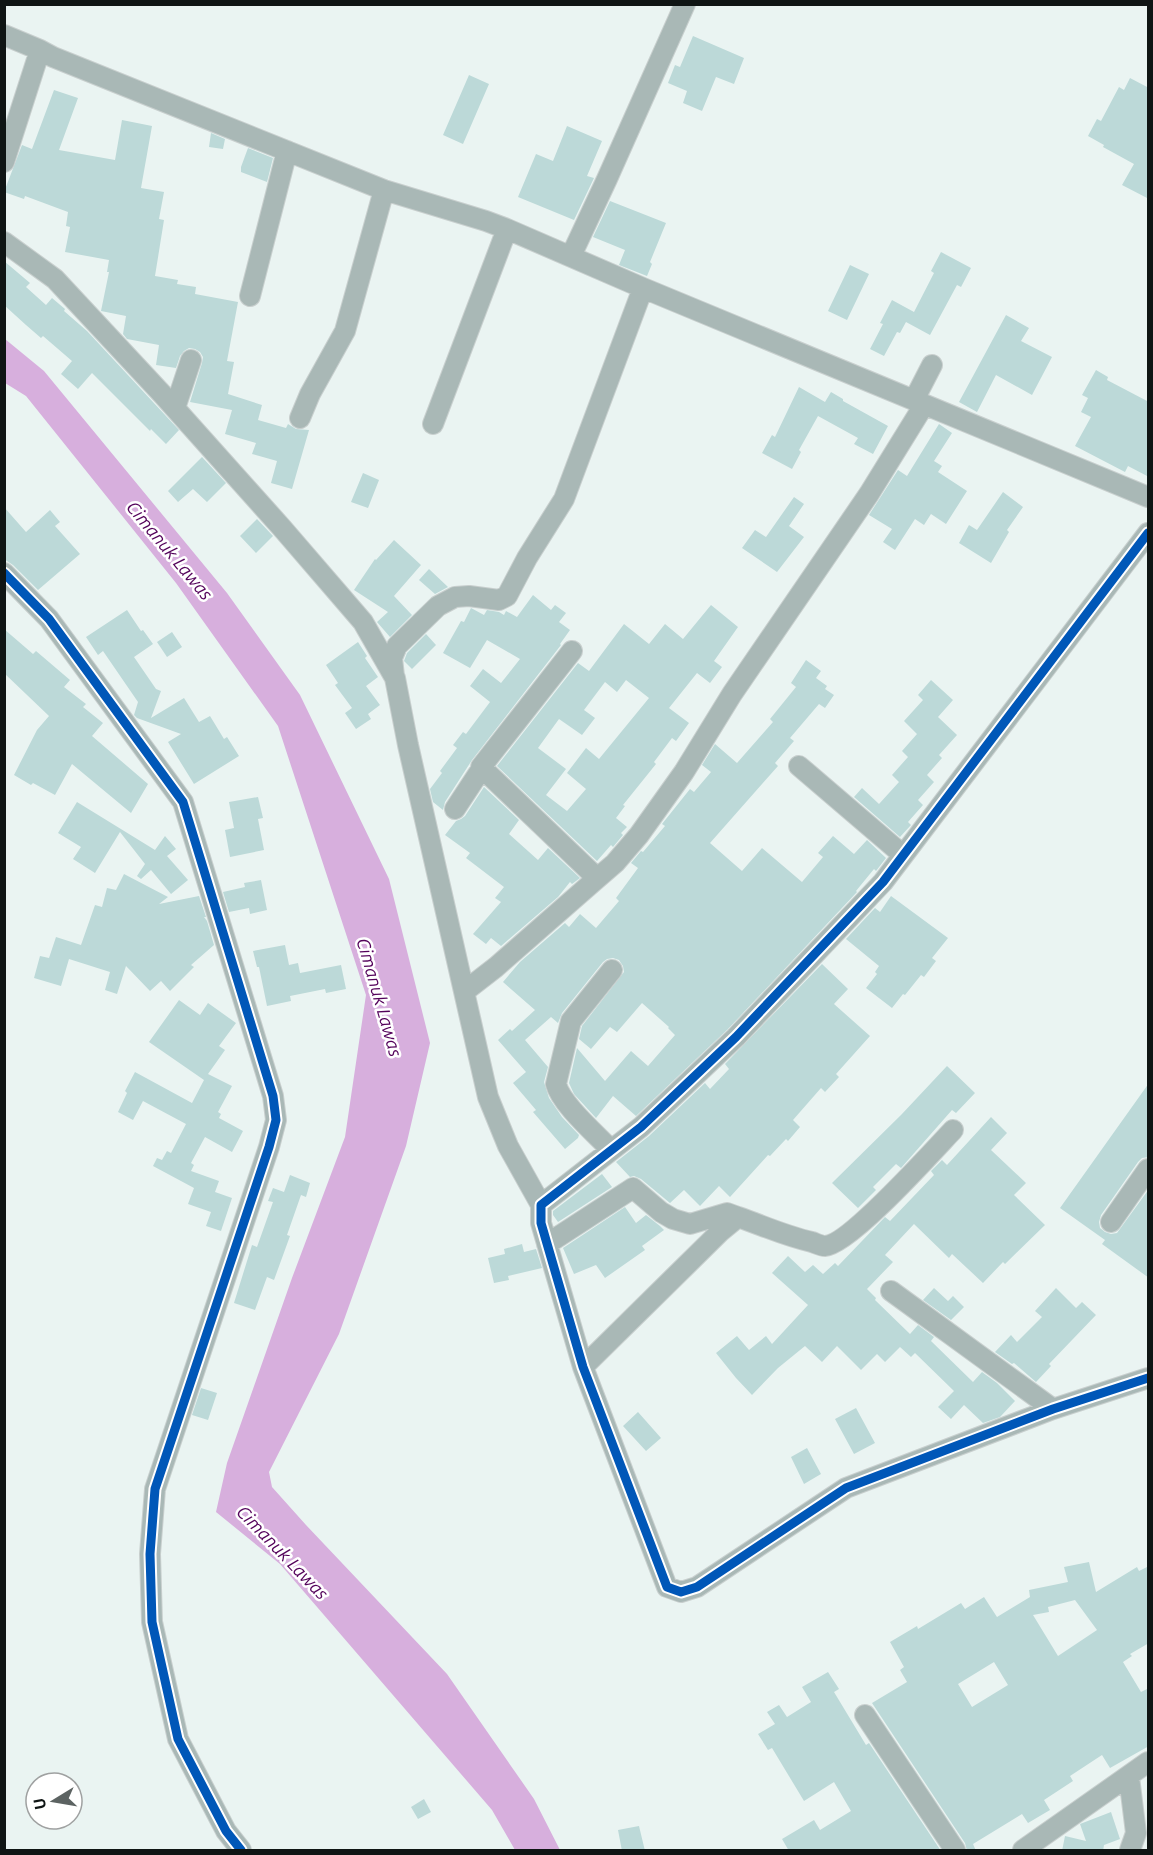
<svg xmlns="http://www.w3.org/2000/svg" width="1153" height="1855" font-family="Ubuntu,sans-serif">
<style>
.water{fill:#d7afdd}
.building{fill:#bcd9d8;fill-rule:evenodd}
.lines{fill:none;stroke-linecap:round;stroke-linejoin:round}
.minor-casing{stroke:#c8cfce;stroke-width:22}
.minor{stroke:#a9b8b6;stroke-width:20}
.cycleway-casing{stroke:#fff;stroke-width:13}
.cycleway{stroke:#0057b8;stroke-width:9}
.labels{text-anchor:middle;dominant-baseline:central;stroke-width:5;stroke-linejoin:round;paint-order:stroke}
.water-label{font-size:18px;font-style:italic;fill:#53025a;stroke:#fff}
</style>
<rect width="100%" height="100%" fill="#eaf4f2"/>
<path class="water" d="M5 339 44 371 227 593 300 695 389 879 430 1043 406 1146 339 1334 269 1472 272 1487 306 1525 447 1674 534 1799 560 1850H515L492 1810 280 1564 216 1512 227 1463 292 1278 345 1137 366 995 278 726 176 583 26 396 5 383Z"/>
<path class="building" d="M693 36 744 58 734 84 716 77 702 111 683 103 687 91 668 83 675 65 680 67Z
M469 75 489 84 463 144 443 135Z
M1130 78 1149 88V199L1122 185 1134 164 1103 147 1104 145 1088 136 1097 119 1101 121 1119 87 1124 90Z
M54 90 78 98 59 150 115 160 122 120 152 126 141 188 164 192 159 219 164 220 155 276 178 280 177 284 196 287 195 294 238 302 227 361 234 362 228 394 262 405 258 420 286 428 288 424 296 429 309 430 292 489 271 483 277 461 252 454 256 443 225 434 232 410 190 402 202 363 203 357 200 352 195 349 189 348 184 351 180 356 176 368 156 365 159 345 127 339 123 334 126 316 101 311 109 272H107L109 260 65 252 70 227 66 226 68 212 25 196 24 199 4 192 22 145 32 149Z
M567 126 602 141 587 176 594 178 574 220 518 197 536 154 553 161Z
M211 133 225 139 223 149 209 147Z
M248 148 273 158 267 182 241 172V167Z
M610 201 666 223 650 262 652 264 647 276 619 265 625 250 593 237Z
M941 252 971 268 961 287 957 285 930 335 906 322 900 333 897 332 884 356 870 349 883 324 880 323 892 300 914 312 934 273 931 271Z
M4 261 30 283 26 287 46 305 52 298 65 309 64 311 87 331 179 430 166 444 151 429 150 431 92 373 78 389 61 374 72 361 43 336 41 338 26 325 4 305Z
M850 265 869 274 847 320 828 311Z
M1006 315 1029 328 1021 341 1052 357 1032 395 996 375 977 412 959 402Z
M1096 370 1108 377 1107 380 1149 402V477L1128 466 1125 472 1075 446 1091 417 1081 412 1088 398 1082 395Z
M799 387 825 402 831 392 843 399V401L888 426 873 454 854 444 858 438 818 416 799 450 801 452 792 469 762 453 772 435 775 437Z
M939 424 952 433 934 461 942 466 938 472 967 491 946 524 931 514 924 525 915 519 895 550 883 542 892 529 869 515 898 470 907 476Z
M202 457 226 483 207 502 193 489 178 502 168 491Z
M363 473 379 480 368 508 351 502Z
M1003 492 1023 507 1007 530 1009 532 991 563 959 543 969 525 977 530Z
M794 497 804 504 789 526 804 537 777 572 742 548 755 530 766 537Z
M4 507 26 532 50 510 60 522 55 526 80 554 38 590 13 565 4 559Z
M257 519 273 536 256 553 240 536Z
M394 540 421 565 394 596 412 615 390 637 377 622 388 612 354 590 375 559 376 560Z
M429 569 448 587 435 594 419 580Z
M533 595 551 610 555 605 566 613 559 622 570 630 560 644 561 645 472 760 445 802 443 810 433 802 430 789 442 773 440 771 457 748 453 745 463 732 466 734 490 702 470 686 483 669 501 683 520 659 487 640 470 668 443 653 461 621 464 622 471 608 484 615 487 610 499 612 504 615 506 611 517 617Z
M711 605 738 627 714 661 722 667 710 683 697 673 669 708 689 723 676 741 672 738 654 762 656 764 623 805 625 806 616 818 627 827 621 833 623 835 613 847 611 845 597 861 497 766 578 663 589 671 624 624 649 644 665 624 683 639ZM626 680 649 698 599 759 586 748 567 773 586 789 567 811 546 795 566 769 538 748 559 719 582 735 595 718 584 710 605 682 617 692Z
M127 610 141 631 143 630 153 644 134 657 156 689 161 691 151 718 184 698 199 722 210 716 224 739 227 737 239 756 194 784 168 742 181 734 137 718 134 715 138 702 103 651 98 655 86 637Z
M4 629 33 654 36 651 70 680 64 687 86 704 83 707 103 723 92 736 148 784 131 813 72 764 55 795 33 783 31 785 14 775 37 730 49 716 4 673Z
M172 632 182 647 167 657 157 642Z
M426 634 436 645 412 669 404 661 407 653Z
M358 642 367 656 365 658 378 677 366 686 380 705 368 714 371 719 356 729 345 713 352 708 335 685 338 683 326 665Z
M806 660 821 671 816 678 827 686 825 689 834 695 825 708 819 704 790 738 794 741 775 763 778 766 710 843 742 871 762 848 802 882 823 857 818 853 833 836 854 854 867 840 886 858 876 871 874 869 856 891 857 892 728 1029 636 1116 613 1096 596 1118 574 1094 569 1083 577 1048 605 1081 631 1051 648 1066 675 1035 668 1028 669 1027 642 1003 617 1032 610 1027 591 1049 579 1039 582 1026 624 972 623 966 619 960 613 958 607 959 603 962 562 1013 558 1023 551 1017 525 1040 548 1067 544 1082 549 1098 562 1117 579 1135 578 1138 565 1149 533 1112 536 1110 513 1083 526 1072 498 1040 510 1029 512 1031 535 1010 503 982 520 962 565 923 569 927 580 914 596 928 619 901 616 898 638 868 631 863 641 851 643 852 665 826 662 824 690 789 694 792 711 772 702 765 715 744 737 763 773 722 770 719 796 687 791 683Z
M931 680 953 700 938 717 957 735 939 755 942 758 927 775 934 782 918 800 923 805 908 822 911 825 900 837 854 797 862 788 879 804 899 782 892 775 908 757 902 751 917 734 904 721 923 700 918 695Z
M484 787 519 820 509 834 538 860 548 848 580 878 572 884 570 882 558 897 501 946 491 938 486 944 473 934 501 902 495 898 504 887 466 858 470 853 445 835 456 821 461 819 465 816Z
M258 797 263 818 258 819 264 850 230 857 225 830 234 828 229 802Z
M77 802 155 850 165 836 176 849 167 856 188 880 171 894 151 870 141 879 137 876 145 864 120 832 95 873 73 859 81 847 58 833Z
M124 874 168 897 159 904 199 896 206 917H204L207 921 214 945 191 965 194 967 170 991 161 981 150 991 126 966 117 994 105 990 110 972 69 959 61 986 34 978 40 956 49 958 56 937 81 945 95 905 102 907 107 888 116 890Z
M261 880 267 910 250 914 249 908 229 912 223 892 245 887 244 883Z
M891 896 948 938 932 958 936 961 924 977 921 975 905 995 903 994 892 1008 866 988 877 974 875 972 879 966 846 939 875 908 880 912Z
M285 945 289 965 298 963 300 973 341 965 346 989 326 993 325 989 290 996 291 1001 267 1006 259 967H257L253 951Z
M822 964 848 989 834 1004 870 1036 836 1074 839 1077 825 1092 821 1088 793 1120 800 1127 788 1141 786 1139 770 1156 768 1155 730 1197 719 1186 700 1206 684 1190 670 1203 641 1179 634 1176 630 1177 616 1162 649 1136 705 1083 710 1089 729 1069 725 1064Z
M179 1000 200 1015 208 1003 236 1023 219 1046 225 1050 208 1074 232 1086 218 1112 221 1114 219 1118 243 1131 232 1152 205 1137 191 1163 194 1165 191 1171 219 1181 215 1192 232 1198 221 1231 206 1226 211 1212 188 1204 194 1188 153 1166 157 1158 162 1160 167 1151 171 1153 186 1124 143 1101 133 1120 118 1112 127 1093 125 1091 135 1072 192 1103 204 1080 149 1042Z
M947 1066 975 1093 956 1113 952 1110 901 1168 896 1164 873 1187 876 1190 858 1208 832 1183 901 1115Z
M1149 1083V1157L1142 1158 1138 1162 1101 1215 1099 1222 1100 1228 1105 1232 1111 1234 1117 1233 1149 1189V1278L1102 1244 1105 1240 1060 1208Z
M991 1117 1007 1133 991 1150 1026 1183 1014 1195 1045 1225 1005 1264 1003 1262 983 1283 952 1254 949 1258 914 1224 885 1255 893 1262 867 1289 876 1298 875 1300 910 1334 918 1325 934 1337 931 1341 973 1382 982 1372 997 1383 1015 1401 1000 1417 983 1423 964 1405 951 1419 938 1407 954 1391 915 1353 911 1357 900 1347 885 1362 877 1354 861 1370 837 1346 822 1362 805 1346 778 1368 752 1395 736 1378 716 1353 737 1336 749 1350 766 1336 772 1344 808 1305 772 1273 788 1256 805 1272 813 1265 823 1274 835 1263 838 1266 885 1217 890 1221 934 1175 931 1171 942 1160 947 1165Z
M602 1174 612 1187 558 1222 553 1215V1211Z
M290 1175 310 1183 306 1197 301 1195 287 1235 290 1236 274 1280 267 1277 255 1310 234 1303 252 1245 257 1247 273 1202 268 1201 273 1188 284 1192Z
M625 1207 636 1223 646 1215 660 1226 664 1230 642 1246 645 1250 605 1278 596 1265 574 1274 563 1248Z
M522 1244 524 1252 536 1249 542 1268 508 1276 509 1280 494 1283 488 1258 505 1254 504 1249Z
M934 1288 948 1301 953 1296 964 1307 951 1320 923 1300Z
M1056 1288 1076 1308 1082 1302 1096 1315 1049 1364 1051 1366 1036 1382 1014 1363 1012 1364 995 1352 1011 1335 1017 1342 1042 1317 1035 1311Z
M201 1388 217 1393 208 1420 192 1415Z
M856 1408 875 1443 854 1454 835 1419Z
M638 1412 661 1438 646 1451 623 1426Z
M807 1448 821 1474 804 1484 791 1457Z
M1089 1562 1096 1592 1137 1567 1139 1571 1149 1566V1643L1130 1654 1132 1656 1123 1662 1141 1692 1149 1688V1746L1110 1768 1102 1755 1070 1776 1073 1781 1044 1800 1050 1810 1028 1823 1022 1814 973 1844 976 1851H967L965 1843 872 1703 907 1682 900 1670 904 1667 890 1642 917 1626 918 1629 961 1603 965 1609 984 1597 997 1617 1030 1597 1029 1590 1068 1582 1064 1567ZM1075 1600 1097 1630 1058 1656 1033 1615 1049 1612 1048 1607ZM994 1662 1008 1685 972 1707 958 1684Z
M828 1672 839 1689 834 1692 866 1745 869 1743 941 1851H789L782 1839 814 1820 820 1830 851 1811 834 1782 804 1801 772 1748 768 1750 758 1734 775 1724 767 1712 779 1705 787 1717 811 1702 802 1687Z
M424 1799 431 1812 418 1819 411 1807Z
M1111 1812 1120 1839 1104 1845 1103 1851H1062L1065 1836 1086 1841 1080 1824Z
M639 1826 645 1851H622L618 1830Z"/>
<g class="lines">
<defs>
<path id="minor" d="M4 35 40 50 53 57 384 190 486 221 507 229 643 288 1148 497
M4 162 40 50
M4 242 55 279 163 395 282 528 363 622 395 678 408 745 488 1097 508 1146 541 1205
M571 256 607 179 685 4
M250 296 287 151
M914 400 932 365
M175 408 191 360
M300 418 310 394 345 331 384 190
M433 424 507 229
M1148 533 883 882 736 1037 641 1127 541 1205V1223L583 1367 667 1587 681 1592 697 1587 846 1488 1053 1409 1148 1378
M4 573 49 619 183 802 273 1096 276 1120 269 1147 155 1489 150 1554 152 1622 178 1739 226 1831 241 1850
M572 651 481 767 597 878
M394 676 392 658 397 646 438 606 455 597 469 596 499 600 507 596 527 558 564 499 643 288
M799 766 903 855
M455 809 482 768
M465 991 496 967 593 882 615 863 639 835 684 772 732 694 869 494 924 405
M611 1150C596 1134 561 1104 556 1084L571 1021 612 970
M1111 1222 1148 1169
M547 1244 633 1188 661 1212 673 1219 690 1224 727 1213 738 1217
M891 1291 1053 1409
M583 1367 721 1231 738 1217C764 1226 785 1236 812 1242 815 1243 821 1246 825 1246 849 1245 933 1151 953 1130
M865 1715 955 1850
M1129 1777 1136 1833 1130 1850
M1023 1850 1148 1762"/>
</defs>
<use href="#minor" class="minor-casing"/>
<use href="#minor" class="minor"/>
<defs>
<path id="cycleway" d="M1148 533 883 882 736 1037 641 1127 541 1205V1223L583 1367 667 1587 681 1592 697 1587 846 1488 1053 1409 1148 1378
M4 573 49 619 183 802 273 1096 276 1120 269 1147 155 1489 150 1554 152 1622 178 1739 226 1831 241 1850"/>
</defs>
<use href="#cycleway" class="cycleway-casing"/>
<use href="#cycleway" class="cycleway"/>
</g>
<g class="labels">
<g class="water-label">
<text transform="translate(170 550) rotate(50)">Cimanuk Lawas</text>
<text transform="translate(380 997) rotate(74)">Cimanuk Lawas</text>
<text transform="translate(283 1552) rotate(46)">Cimanuk Lawas</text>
</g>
</g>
<rect width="1153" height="1855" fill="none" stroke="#0f1514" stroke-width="12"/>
<g transform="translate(54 1801) rotate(259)"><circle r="28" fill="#ffffff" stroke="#9fa1a1" stroke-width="1.5"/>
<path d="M0-4.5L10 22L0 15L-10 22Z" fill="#5c6362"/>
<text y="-9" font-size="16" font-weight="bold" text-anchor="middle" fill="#0f1514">U</text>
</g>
</svg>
